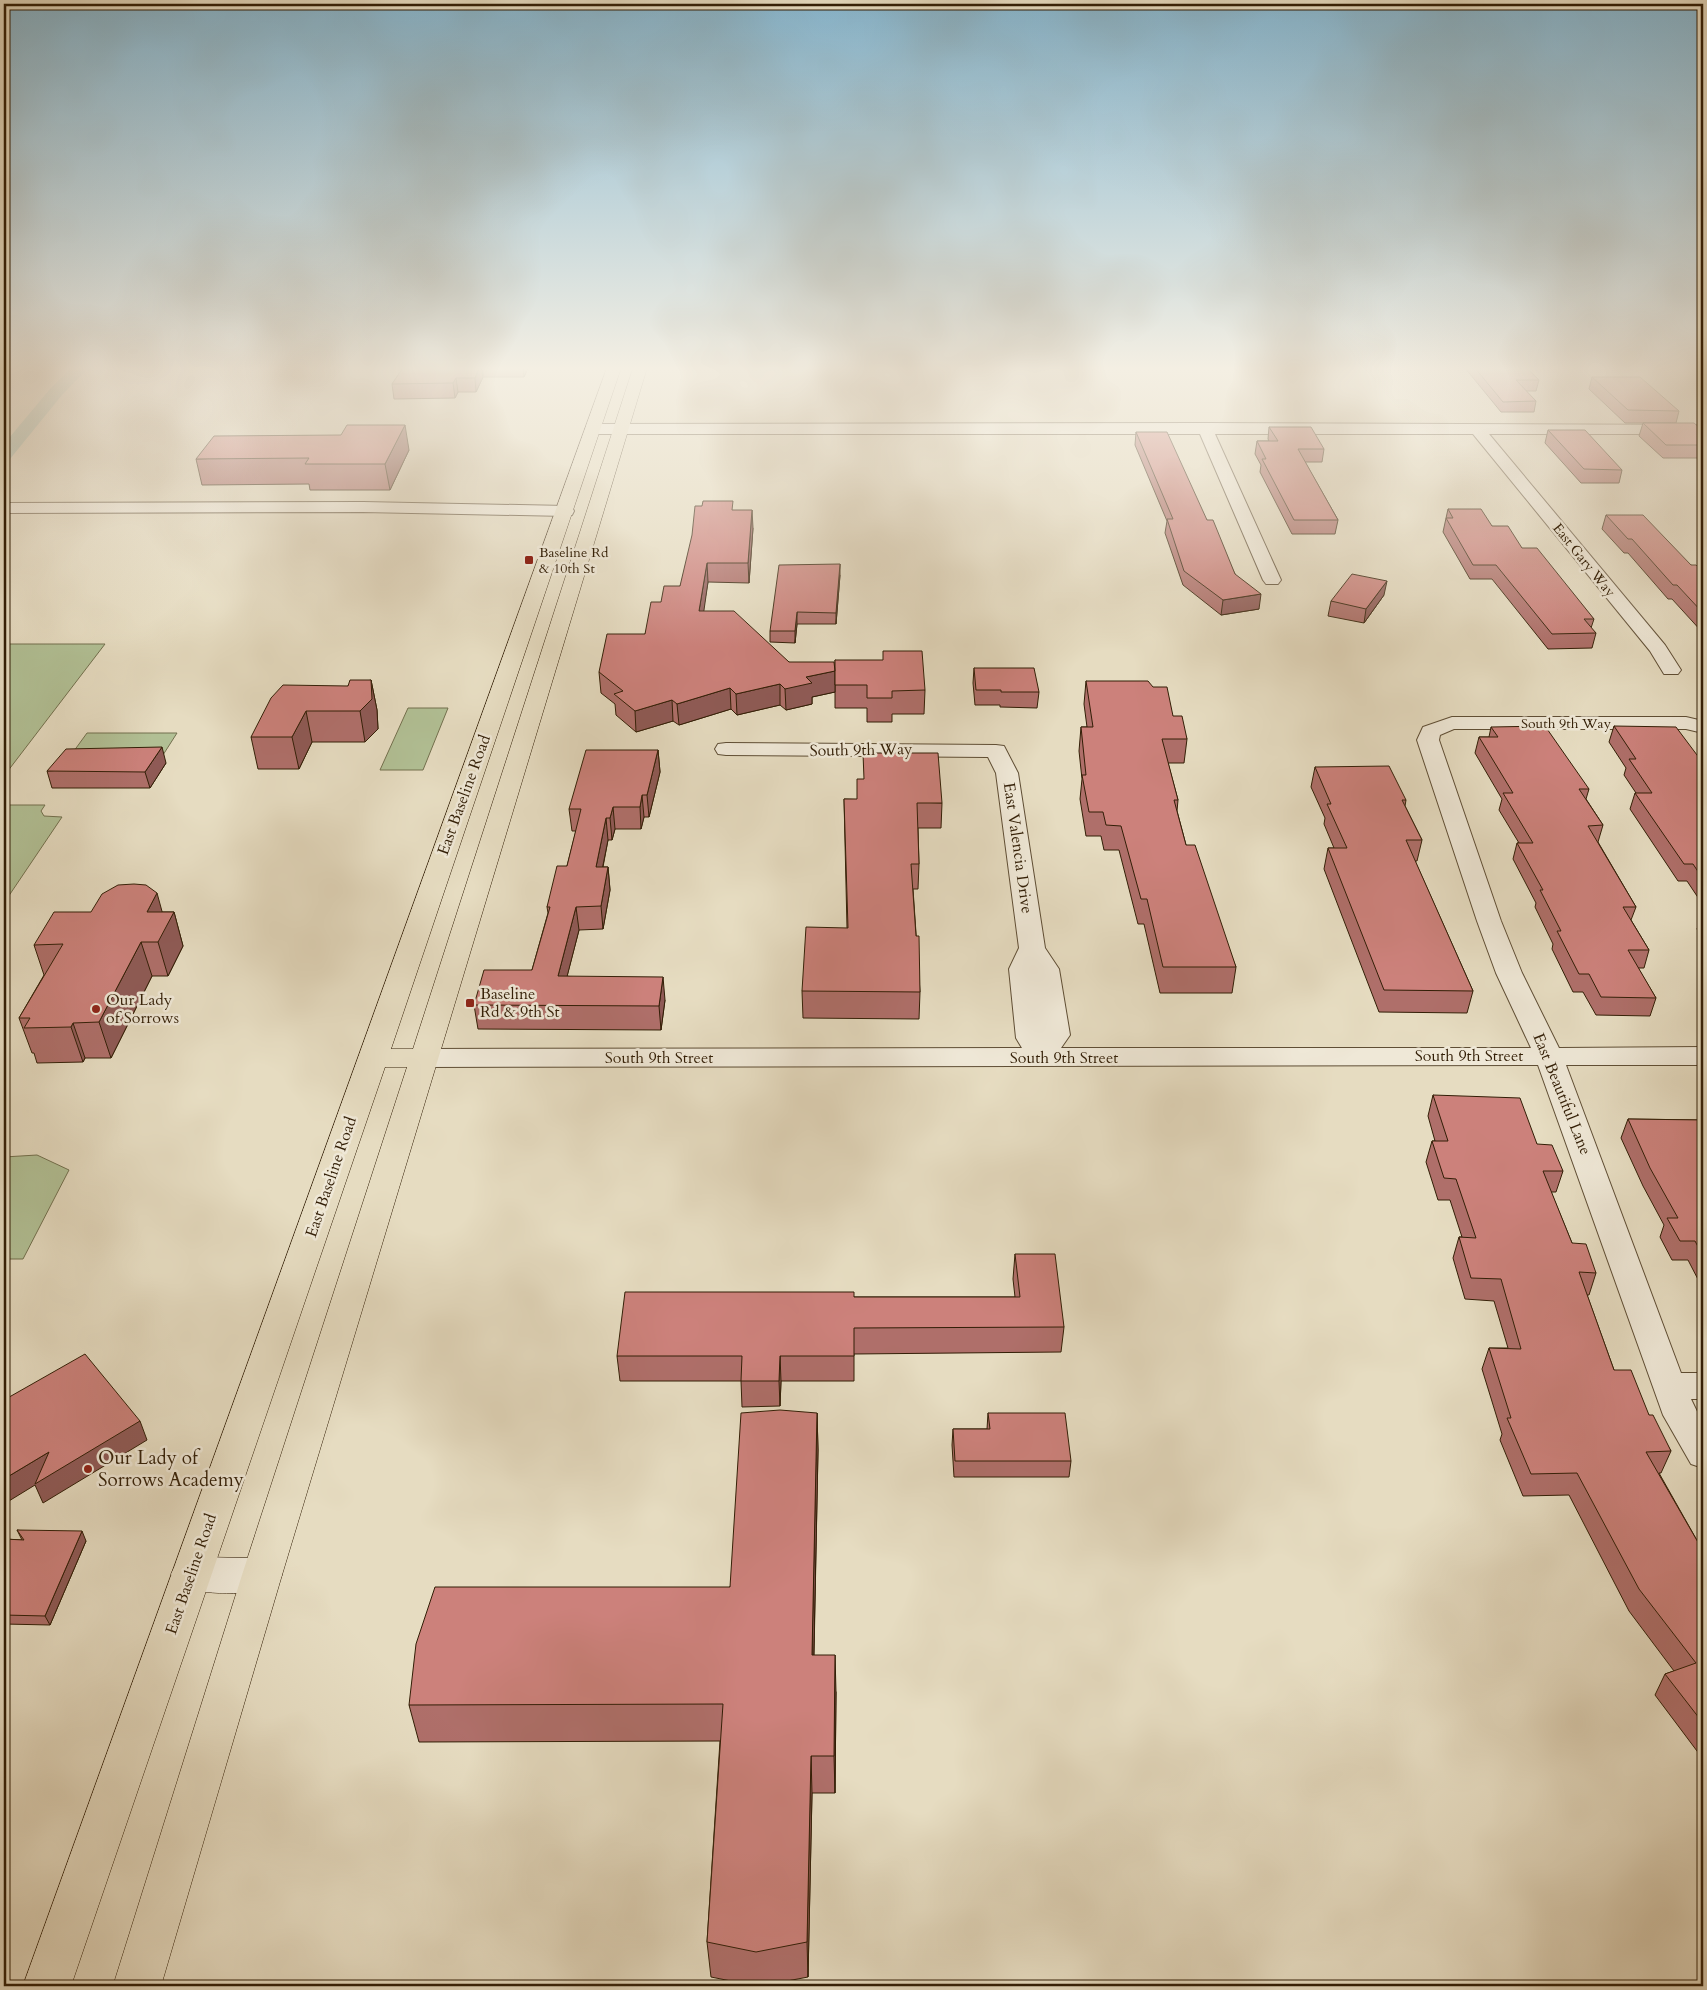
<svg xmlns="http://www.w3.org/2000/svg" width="1707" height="1990" font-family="Cardo,serif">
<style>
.green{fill:#b2c196;stroke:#72704e}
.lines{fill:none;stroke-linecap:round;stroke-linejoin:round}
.canal{fill:#97bcac;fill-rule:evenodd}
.minor-casing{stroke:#5f4e35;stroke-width:2}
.secondary-casing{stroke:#321e06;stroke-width:1}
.primary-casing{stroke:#321e06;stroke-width:1}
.minor{fill:#efe8d7;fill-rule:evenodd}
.secondary{fill:#efe8d7;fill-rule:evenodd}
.primary{fill:#e6dcc1;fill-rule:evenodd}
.wall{fill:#af6f6a;stroke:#321e06}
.shaded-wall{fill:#8f5a56;stroke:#321e06}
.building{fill:#cc817b;stroke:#321e06}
.poi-dot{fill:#8f2418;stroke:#efe8d7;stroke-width:2}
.labels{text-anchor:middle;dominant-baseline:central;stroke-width:5;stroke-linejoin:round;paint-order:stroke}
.far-poi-label{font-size:14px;fill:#321e06;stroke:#efe8d7;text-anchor:start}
.far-street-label{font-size:14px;fill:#321e06;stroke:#efe8d7}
.street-label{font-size:16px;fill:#321e06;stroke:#efe8d7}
.poi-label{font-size:16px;fill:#321e06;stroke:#efe8d7;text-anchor:start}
.near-poi-label{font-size:19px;fill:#321e06;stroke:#efe8d7;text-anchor:start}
</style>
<rect width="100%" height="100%" fill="#e6dcc1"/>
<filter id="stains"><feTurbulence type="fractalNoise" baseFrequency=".004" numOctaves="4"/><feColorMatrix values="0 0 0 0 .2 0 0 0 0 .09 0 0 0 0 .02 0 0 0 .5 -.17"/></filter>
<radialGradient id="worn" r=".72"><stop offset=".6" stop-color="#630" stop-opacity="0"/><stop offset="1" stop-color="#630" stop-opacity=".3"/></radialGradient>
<path class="green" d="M4 644H105L4 776Z
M408 708H448L423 770H380Z
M87 733H177L163 755H71Z
M4 805H45L41 811 44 816 62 817 4 903Z
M37 1155 69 1170 23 1259H4V1157Z"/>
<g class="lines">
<path class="canal" d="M71 368H88L62 395 10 459 4 460V444L50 389Z"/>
<defs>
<path id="minor" d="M1205 423 1703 425V434H1489L1665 645 1681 670 1678 674H1664L1650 651 1473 434H1215L1281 580 1278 584H1266L1263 580 1200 434H593L585 429 593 424Z
M363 502 566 506 572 507 574 511 572 515 566 516 363 512 4 513V503Z
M1452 717H1686L1703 721V733L1686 729H1454L1440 735 1439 740 1501 921 1522 973 1559 1048 1703 1047V1065H1566L1681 1373H1703V1399H1691L1703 1424V1468L1691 1464 1663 1415 1538 1065 424 1067 414 1064 410 1058 414 1052 424 1049 1022 1048 1016 1038 1009 969 1019 948 996 773 988 757 726 755 718 754 715 749 718 744 726 743 996 745 1004 746 1018 773 1045 948 1059 969 1070 1035 1061 1048H1531L1496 973 1477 921 1417 740 1423 727Z"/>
<path id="secondary" d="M191 1557 262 1558 276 1563 282 1575 276 1587C251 1596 202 1595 177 1586L171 1574 177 1562Z"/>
<path id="primary" d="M607 368H621L391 1049H413L633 368H647L282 1575 161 1986H113L242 1575 407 1067H385L71 1986H23Z"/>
</defs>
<use href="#minor" class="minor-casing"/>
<use href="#secondary" class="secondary-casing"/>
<use href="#primary" class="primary-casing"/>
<use href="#minor" class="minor"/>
<use href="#secondary" class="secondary"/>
<use href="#primary" class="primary"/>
</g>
<path class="wall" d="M403 368H528L524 377H483L476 392H458L455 398 394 399 392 384Z
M1465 368H1527L1539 380 1536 391H1526L1536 401 1534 412H1501Z
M1592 377 1679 411 1676 423H1625L1589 389Z
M1643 423 1703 431V458H1663L1639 436Z
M1269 427 1324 449 1322 462H1305L1338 520 1335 534H1292L1260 472 1261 465 1255 454 1257 441H1269L1268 439Z
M1548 430 1622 470 1619 483H1581L1545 443Z
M1136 432 1207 520 1235 574 1259 609 1221 615 1183 585 1165 533 1167 521 1135 445Z
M409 450 390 490H310L309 484 202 485 196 459Z
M1448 509 1492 526 1522 548 1594 619 1591 628 1596 633 1592 648 1548 649 1492 579H1470L1443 532Z
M733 510 753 528 749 583 708 582 703 611 789 662 835 692 812 697V704L786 710 780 705 737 715 731 709 679 725 673 721 636 732 616 715 615 704 601 693 599 672 645 634 661 602 680 586Z
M1606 515 1703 572V633L1672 599H1668L1628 553H1624L1602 529Z
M840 575 836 624H797L795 643 770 642V631Z
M1384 595 1364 623 1328 616 1331 601Z
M835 660 925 690 924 714H892V722H867V708H835Z
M974 668 1039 692 1037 708 1000 707V705H975L973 683Z
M371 680 377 710 378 729 365 742H312L299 769H258L251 737 348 686Z
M1086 681 1173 716 1187 739 1184 763H1168L1178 800 1177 811 1186 845 1236 967 1232 993H1160L1144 924H1138L1119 850H1104L1101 836H1086L1080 799 1082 779 1079 751 1081 727H1087L1084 704Z
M1614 726 1703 763V905L1687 881H1678L1630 809 1635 793H1636L1624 775 1626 768 1609 742Z
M1491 727 1589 789 1586 799 1603 825 1598 842 1636 907 1631 920 1649 950 1644 968H1638L1656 998 1650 1016 1596 1015 1583 992H1573L1552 949 1553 944 1535 907 1536 903 1513 859 1517 843H1519L1499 810 1502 799 1475 753 1479 737H1489Z
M658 750 660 772 649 817H644L641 829H615L612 840H608L603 867H608L610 890 603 929 579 930 567 976 665 1000 661 1030 478 1029 474 1005 532 970 548 913 547 907 567 866 576 831H572L569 809Z
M166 763 150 788H52L47 771Z
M1315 767 1406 800 1405 806 1422 840 1417 861H1415L1473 991 1467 1013 1379 1012 1324 869 1328 848H1334L1324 824 1325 818 1311 787Z
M844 799 942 803 941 828H918L919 864 918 889H913L920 992 919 1019 803 1018 802 991 847 928Z
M162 912H174L183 946 168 976H152L111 1058H85L83 1062 37 1063 34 1053H32L19 1018 44 975 34 945Z
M1703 913V938L1697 929Z
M1433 1095 1537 1144 1563 1171 1556 1192H1551L1572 1243 1596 1273 1589 1295H1587L1614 1370 1649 1415 1671 1451 1661 1473H1659L1703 1551V1759L1655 1695 1665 1674 1674 1671 1629 1611 1569 1495 1523 1496 1500 1440 1502 1434 1482 1369 1489 1348H1508L1494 1301 1465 1299 1453 1258 1459 1237H1462L1450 1200H1438L1426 1162 1432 1141H1435L1428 1116Z
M1628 1119 1703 1120V1289L1688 1260H1672L1660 1237 1664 1225 1643 1186 1621 1138Z
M1015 1254 1064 1327 1061 1352 854 1354V1381H781L780 1406 742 1407 741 1381H620L617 1356 854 1297H1015L1013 1279Z
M817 1413 818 1450 814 1655 836 1692 835 1793H812L808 1977 761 1986H756L711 1977 707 1942 720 1741 419 1742 409 1705 730 1587Z
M988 1413 1071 1461 1069 1477H954L952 1445 953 1429H987Z
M17 1530 86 1541 50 1625 4 1624V1539L22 1540Z"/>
<path class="shaded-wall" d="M479 368H482L483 377 476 392 475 378Z
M523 368H528L524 377Z
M456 378 458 392 455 398 453 383Z
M405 425 409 450 390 490 385 464Z
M752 510 753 528 749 583 748 563Z
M707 563 708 582 701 631 699 611Z
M840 564V575L836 624V613Z
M1387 581 1384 595 1364 623 1366 609Z
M1261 594 1259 609 1221 615 1223 600Z
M797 612V624L795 643V631Z
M835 671V692L812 697V704L786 710 785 689 806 677Z
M371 680 377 710 378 729 365 742 360 711Z
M780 684V705L737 715 736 694Z
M730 688 731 709 679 725 677 704Z
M672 700 673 721 636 732 635 711Z
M306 711 312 742 299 769 292 737Z
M162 747 166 763 150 788 145 772Z
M658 750 660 772 649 817 647 795Z
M642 795 644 817 641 829 640 807Z
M613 807 615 829 612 840 610 818Z
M606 818 608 840 598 890 596 867Z
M608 867 610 890 603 929 601 906Z
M157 893 166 926 174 912 183 946 168 976 158 942 147 912Z
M576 907 579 930 561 1000 558 976Z
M141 942 152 976 111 1058 99 1022Z
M663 977 665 1000 661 1030 659 1006Z
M73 1023 85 1058 83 1062 71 1027Z
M780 1356 781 1381 780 1406 779 1381Z
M817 1413 818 1450 813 1692 812 1655Z
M140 1421 147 1440 43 1503 35 1485 4 1504V1479L49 1452Z
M82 1531 86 1541 50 1625 45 1616Z
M835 1655 836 1692 835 1793 834 1756Z
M811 1756 812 1793 808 1977 807 1942Z"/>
<path class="building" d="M403 368H479L475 378H456L453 383 392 384Z
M1475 368H1527L1539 380H1516L1536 401 1503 402Z
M1592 377H1640L1679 411 1628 410Z
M1643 423H1694L1703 431V445H1666Z
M347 425H405L385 464H305L309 458 196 459 214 436 341 435Z
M1269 427H1311L1324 449H1298L1338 520H1294L1262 459H1266L1257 441H1278Z
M1548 430H1585L1622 470 1584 469Z
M1136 432H1167L1207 520H1213L1235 574 1261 594 1223 600 1184 571 1167 519H1173Z
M703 501H733L732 510H752L748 563H707L699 611H734L789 662H834L835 671 806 677 812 683 785 689 780 684 736 694 730 688 677 704 672 700 635 711 614 694 623 691 599 672 607 634H645L651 602H661L664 586H680L692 535 695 506H702Z
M1448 509H1481L1492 526H1508L1522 548H1537L1594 619H1584L1596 633 1552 634 1496 565H1473L1446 518H1453Z
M1606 515H1643L1691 565H1696L1703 572V613L1677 585H1673L1632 539H1628Z
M840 564 836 613 797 612 795 631H770L779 565Z
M1352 574 1387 581 1366 609 1331 601Z
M883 651H922L925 690 892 691V698H867V685H835V660H883Z
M974 668H1034L1039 692H1001V690H976Z
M350 680H371L372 699 360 711H306L292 737H251L271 698 283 685 348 686Z
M1086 681H1148L1153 687H1167L1173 716H1182L1187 739H1162L1178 800H1174L1186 845H1195L1236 967H1163L1147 899H1141L1121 826 1106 825 1103 812H1089L1082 775H1086L1081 727H1093Z
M1545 726 1589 789H1579L1603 825 1588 826 1636 907H1623L1649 950H1628L1656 998 1601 997 1589 974H1579L1557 931H1561L1540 890H1543L1517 843H1533L1503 793H1513L1479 737H1498L1491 727Z
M1614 726 1676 727 1703 763V879L1693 864H1684L1635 793H1652L1629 759H1636Z
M162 747 145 772 47 771 66 749Z
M586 750H658L647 795H642L640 807H613L610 818H606L596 867H608L601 906 576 907 558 976 663 977 659 1006 474 1005 484 970H532L550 907H547L557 866H567L581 809H569Z
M863 753H938L942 803H917L919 864H911L916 936H919L920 992 802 991 806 927 848 928 844 799H857V779H864Z
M1389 766 1406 800H1402L1422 840H1406L1473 991 1384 990 1328 848H1347L1327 804H1331L1315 767Z
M134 884 146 885 157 893 147 912H174L158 942H141L99 1022 73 1023 71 1027 24 1028 30 1018H19L63 944 34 945 54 912H91L102 894 118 885Z
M1433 1095 1520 1098 1537 1144 1552 1145 1563 1171H1543L1572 1243 1586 1244 1596 1273 1579 1272 1614 1370H1631L1649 1415H1653L1671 1451 1646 1452 1703 1551V1723L1665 1674 1696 1663 1639 1589 1577 1473 1531 1474 1507 1418H1511L1489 1348 1521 1349 1501 1279 1471 1278 1459 1237 1476 1238 1456 1179 1444 1178 1432 1141H1448Z
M1628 1119 1703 1120V1256L1695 1241H1680L1667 1218H1678L1650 1168Z
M1015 1254H1055L1064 1327 854 1328V1356H780L779 1381H741L742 1356H617L625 1292H854V1297H1020Z
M85 1354 140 1421 35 1484 49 1452 4 1479V1400Z
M780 1410 817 1413 812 1655H835L834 1756H811L807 1942 756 1952 707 1942 723 1704 409 1705 416 1644 435 1587H730L741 1413Z
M988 1413H1065L1071 1461H955L953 1429H990Z
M17 1530 82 1531 45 1616 4 1615V1539L24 1540Z"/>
<linearGradient id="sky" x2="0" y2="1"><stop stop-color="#87b7d0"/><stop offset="0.57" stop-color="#f4efe3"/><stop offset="1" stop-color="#f4efe3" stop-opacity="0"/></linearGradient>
<rect width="1707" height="647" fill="url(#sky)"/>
<g class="poi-dot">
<rect x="524" y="555" width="10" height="10" rx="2.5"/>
<rect x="465" y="998" width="10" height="10" rx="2.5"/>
<circle cx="96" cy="1009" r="5"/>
<circle cx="88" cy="1469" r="5"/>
</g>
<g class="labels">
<g class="far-poi-label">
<text x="539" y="552">Baseline Rd<tspan x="539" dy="16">&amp; 10th St</tspan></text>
</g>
<g class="far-street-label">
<text transform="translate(1584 560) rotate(51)">East Gary Way</text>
<text x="1566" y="723">South 9th Way</text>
</g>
<g class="street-label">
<text transform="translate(861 750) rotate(-1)">South 9th Way</text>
<text transform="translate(464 795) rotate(-70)">East Baseline Road</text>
<text transform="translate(1018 848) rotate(82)">East Valencia Drive</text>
<text x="1469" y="1056">South 9th Street</text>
<text x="659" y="1058">South 9th Street</text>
<text x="1064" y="1058">South 9th Street</text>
<text transform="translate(1562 1094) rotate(68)">East Beautiful Lane</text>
<text transform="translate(331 1177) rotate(-71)">East Baseline Road</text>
<text transform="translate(191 1574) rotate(-71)">East Baseline Road</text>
</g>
<g class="poi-label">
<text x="480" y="994">Baseline<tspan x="480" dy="18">Rd &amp; 9th St</tspan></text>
<text x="106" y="1000">Our Lady<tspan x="106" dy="18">of Sorrows</tspan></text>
</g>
<g class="near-poi-label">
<text x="98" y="1458">Our Lady of<tspan x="98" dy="22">Sorrows Academy</tspan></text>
</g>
</g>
<rect width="1707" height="1990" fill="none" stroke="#e6dcc1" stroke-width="20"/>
<rect x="5" y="5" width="1697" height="1980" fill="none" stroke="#321e06" stroke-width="2.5"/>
<rect x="10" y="10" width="1687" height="1970" fill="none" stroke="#321e06"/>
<rect width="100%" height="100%" filter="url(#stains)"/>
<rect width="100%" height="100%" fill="url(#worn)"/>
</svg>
